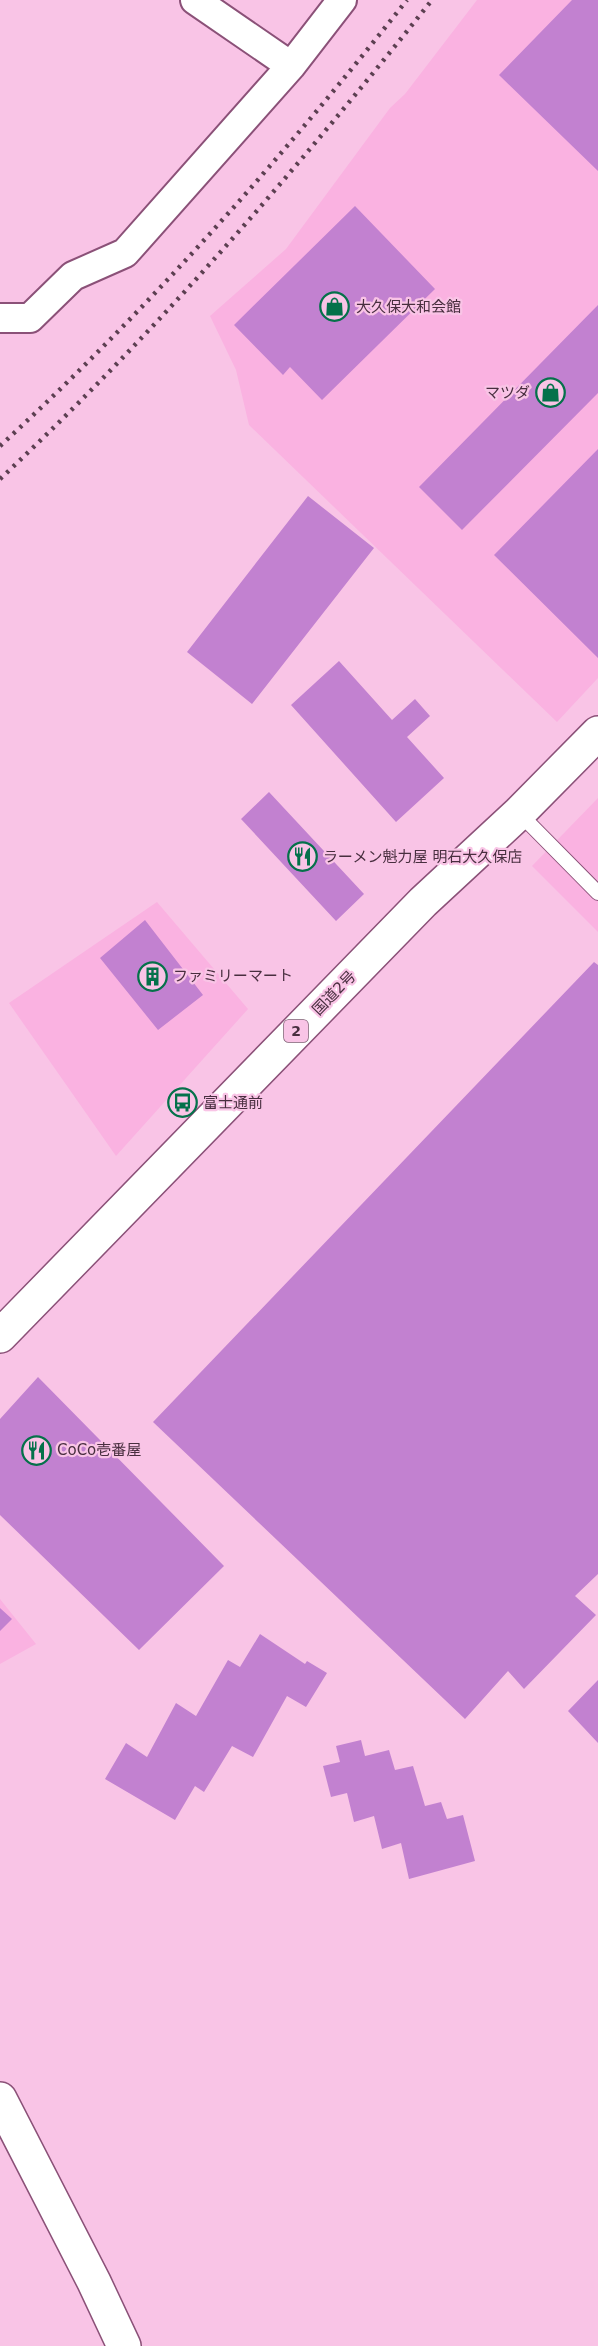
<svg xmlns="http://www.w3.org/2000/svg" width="598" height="2346" font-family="'DejaVu Sans','Noto Sans JP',sans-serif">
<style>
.built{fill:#fab2e1}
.building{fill:#c281d0}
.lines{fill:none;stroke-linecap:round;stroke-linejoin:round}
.service-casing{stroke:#8b5178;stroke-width:16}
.minor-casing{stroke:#8b5178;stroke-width:32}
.tertiary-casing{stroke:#8b5178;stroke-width:36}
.trunk-casing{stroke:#8b5178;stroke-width:36}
.service{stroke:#fff;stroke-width:14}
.minor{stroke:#fff;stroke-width:28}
.tertiary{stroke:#fff;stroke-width:33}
.trunk{stroke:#fff;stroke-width:33}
.rail{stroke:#5c3f51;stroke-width:4.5;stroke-dasharray:3 6;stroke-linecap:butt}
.labels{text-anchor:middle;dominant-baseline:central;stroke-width:4.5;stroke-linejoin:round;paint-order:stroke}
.shield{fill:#f9c4e6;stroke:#7d5b71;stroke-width:1.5}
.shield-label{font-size:14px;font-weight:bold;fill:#482e3f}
.poi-label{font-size:15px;fill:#482e3f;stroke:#f9c4e6;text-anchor:start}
.street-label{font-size:15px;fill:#482e3f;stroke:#f9c4e6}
</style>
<rect width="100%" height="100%" fill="#f9c4e6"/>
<path class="built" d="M477 0H598V678L557 722 249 425 236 370 210 316 286 249 390 108 405 94Z
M598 798V932L532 866Z
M157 902 248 1009 116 1156 9 1003Z
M0 1599 36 1644 0 1664Z"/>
<path class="building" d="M572 0H598V171L499 75Z
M355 206 435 289 322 400 290 367 283 375 234 325Z
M598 305V393L462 530 419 487Z
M598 449V658L494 555Z
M308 496 374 548 252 704 187 652Z
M339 661 392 720 415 699 430 716 407 737 444 778 396 822 291 705Z
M269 792 364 894 336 921 241 819Z
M145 920 203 995 158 1030 100 958Z
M594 962 598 965V1574L575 1596 596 1615 524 1689 508 1671 465 1719 153 1422Z
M38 1377 224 1566 139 1650 0 1515V1419Z
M0 1608 12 1619 0 1631Z
M260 1634 305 1664 307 1661 327 1673 306 1707 287 1696 253 1757 232 1746 204 1792 195 1786 175 1820 105 1779 126 1743 147 1757 176 1703 196 1716 228 1660 240 1667Z
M598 1680V1743L568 1711Z
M361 1740 365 1756 389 1750 395 1770 413 1766 425 1806 441 1802 447 1819 463 1815 475 1861 409 1879 401 1843 382 1849 374 1816 354 1822 347 1793 331 1797 323 1766 340 1762 336 1746Z"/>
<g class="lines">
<defs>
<path id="service" d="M519 813 598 893"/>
<path id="minor" d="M195 0 291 66
M0 318H30L73 276 125 253 291 66 342 0"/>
<path id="tertiary" d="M0 2099 94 2282 124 2346"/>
<path id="trunk" d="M0 1336 423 902 519 813 598 733"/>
</defs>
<use href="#service" class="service-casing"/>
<use href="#minor" class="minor-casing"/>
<use href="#tertiary" class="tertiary-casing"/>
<use href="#trunk" class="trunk-casing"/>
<use href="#service" class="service"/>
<use href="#minor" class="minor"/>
<use href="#tertiary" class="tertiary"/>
<use href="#trunk" class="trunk"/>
<path class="rail" d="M0 446C148 310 282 158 407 0
M0 479C157 332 298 168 432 0"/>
</g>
<defs>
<symbol id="shop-ring" viewBox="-11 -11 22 22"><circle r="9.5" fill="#f9c4e6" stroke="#04714a" stroke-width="1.5"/><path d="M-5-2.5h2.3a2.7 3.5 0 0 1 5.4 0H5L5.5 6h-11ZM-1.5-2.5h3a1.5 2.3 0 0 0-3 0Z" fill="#04714a"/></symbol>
<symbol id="restaurant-ring" viewBox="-11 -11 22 22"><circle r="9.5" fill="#f9c4e6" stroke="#04714a" stroke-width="1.5"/><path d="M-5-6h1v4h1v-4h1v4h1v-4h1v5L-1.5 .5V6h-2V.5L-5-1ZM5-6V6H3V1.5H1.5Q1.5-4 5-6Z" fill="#04714a"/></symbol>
<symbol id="building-ring" viewBox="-11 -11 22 22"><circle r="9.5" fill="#f9c4e6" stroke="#04714a" stroke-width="1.5"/><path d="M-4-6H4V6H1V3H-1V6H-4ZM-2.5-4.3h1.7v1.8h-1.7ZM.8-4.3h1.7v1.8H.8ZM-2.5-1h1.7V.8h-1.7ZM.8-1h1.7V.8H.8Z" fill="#04714a"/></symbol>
<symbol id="bus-ring" viewBox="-11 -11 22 22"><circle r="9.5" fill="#f9c4e6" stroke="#04714a" stroke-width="1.5"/><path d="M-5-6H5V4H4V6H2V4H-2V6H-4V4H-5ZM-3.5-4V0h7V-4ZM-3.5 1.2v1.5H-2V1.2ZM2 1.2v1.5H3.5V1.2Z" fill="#04714a"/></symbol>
</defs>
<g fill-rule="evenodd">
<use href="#shop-ring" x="318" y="290" width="33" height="33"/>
<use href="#shop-ring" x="534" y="376" width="33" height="33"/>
<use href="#restaurant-ring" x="286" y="840" width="33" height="33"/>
<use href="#building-ring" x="136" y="960" width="33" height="33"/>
<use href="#bus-ring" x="166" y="1086" width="33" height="33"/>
<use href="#restaurant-ring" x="20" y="1434" width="33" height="33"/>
</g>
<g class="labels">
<rect class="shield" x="284" y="1020" width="24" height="22" rx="4.5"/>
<g class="shield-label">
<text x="296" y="1031">2</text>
</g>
<g class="poi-label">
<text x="356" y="307">大久保大和会館</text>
<text x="530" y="393" text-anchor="end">マツダ</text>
<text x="323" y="857">ラーメン魁力屋 明石大久保店</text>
<text x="173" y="976">ファミリーマート</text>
<text x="203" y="1103">富士通前</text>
<text x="57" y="1450">CoCo壱番屋</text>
</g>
<g class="street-label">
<text transform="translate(334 993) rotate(-46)">国道2号</text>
</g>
</g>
</svg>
